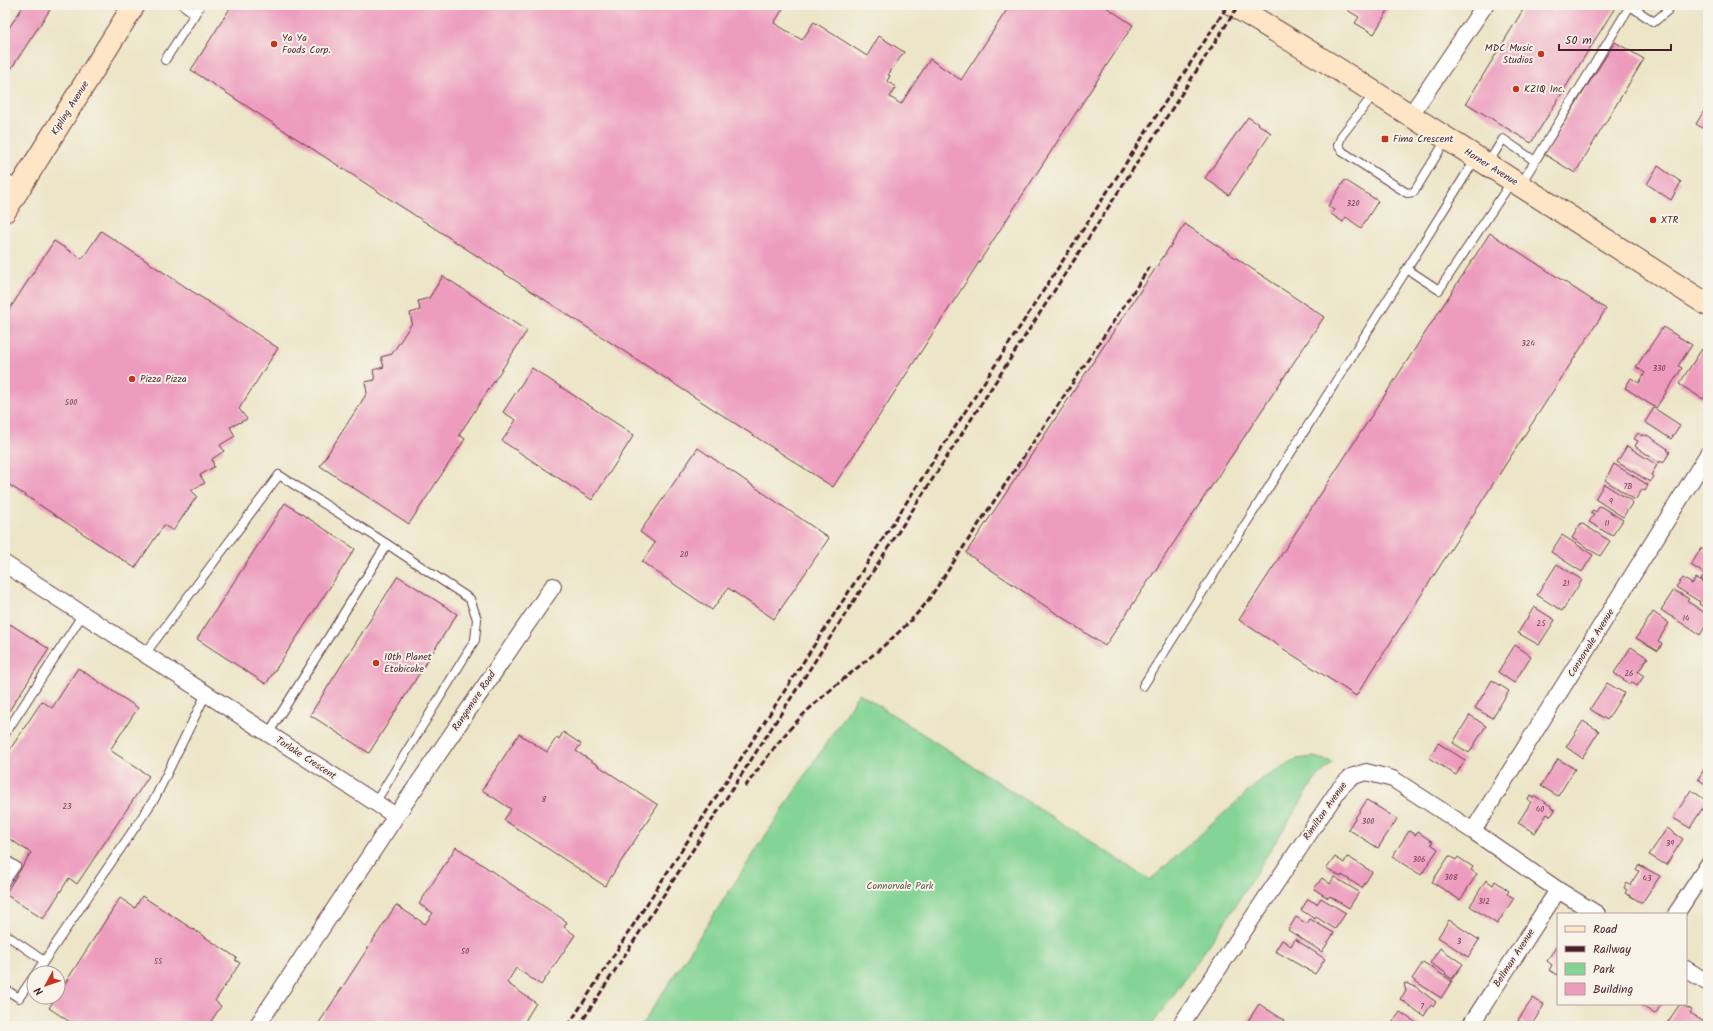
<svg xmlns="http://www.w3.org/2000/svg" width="1713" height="1031" font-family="Kalam,sans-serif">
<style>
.green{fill:#84d495;stroke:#677a60}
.building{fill:#ed9cbe}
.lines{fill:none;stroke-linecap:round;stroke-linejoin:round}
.lane-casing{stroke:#623d42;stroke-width:10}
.street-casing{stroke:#623d42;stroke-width:18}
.secondary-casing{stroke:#623d42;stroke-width:24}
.lane{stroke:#fff;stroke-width:8}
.street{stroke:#fff;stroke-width:16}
.secondary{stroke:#fde5c5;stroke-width:22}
.rail{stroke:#4a1f2b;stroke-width:3;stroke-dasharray:6 3;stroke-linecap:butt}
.poi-dot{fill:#c8321e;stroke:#f7f3e8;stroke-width:1.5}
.labels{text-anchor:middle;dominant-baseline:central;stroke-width:4;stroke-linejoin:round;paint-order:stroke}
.number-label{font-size:8px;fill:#733e50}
.poi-label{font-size:10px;fill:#4a1f2b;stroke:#f7f3e8;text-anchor:start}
.street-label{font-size:10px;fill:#4a1f2b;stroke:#f7f3e8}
.park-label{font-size:10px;fill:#5b554b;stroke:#f7f3e8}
</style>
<rect width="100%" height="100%" fill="#f7f3e8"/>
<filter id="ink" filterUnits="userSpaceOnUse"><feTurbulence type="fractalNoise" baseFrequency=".025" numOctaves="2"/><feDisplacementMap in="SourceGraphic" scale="8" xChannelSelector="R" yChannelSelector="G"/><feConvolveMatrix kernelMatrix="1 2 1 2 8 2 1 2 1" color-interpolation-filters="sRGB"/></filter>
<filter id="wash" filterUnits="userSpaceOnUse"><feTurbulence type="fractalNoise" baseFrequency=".012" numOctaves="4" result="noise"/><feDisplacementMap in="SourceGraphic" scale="16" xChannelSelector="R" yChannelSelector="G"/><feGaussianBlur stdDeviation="0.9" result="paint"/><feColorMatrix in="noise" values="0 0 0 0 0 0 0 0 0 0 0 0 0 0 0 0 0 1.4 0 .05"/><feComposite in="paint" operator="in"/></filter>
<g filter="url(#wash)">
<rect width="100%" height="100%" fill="#ece5c7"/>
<path class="green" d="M859 693 1150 880 1262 779 1297 759 1313 757 1333 762 1314 781 1221 928 1151 1026H641Z"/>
<g id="blocks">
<path class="building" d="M24 5H53L5 78V34Z
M232 5H781L784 7 774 23 802 40 814 22 867 56 879 36 904 52 888 75 890 76 887 81 896 87 890 97 901 104 930 59 961 80 1010 5H1103L1133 25 833 487 191 70Z
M1350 5H1391L1374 34 1355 23 1359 17 1347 10Z
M1526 5 1616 6 1531 143 1466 103Z
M1615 42 1644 59 1575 173 1544 154Z
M1708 104V132L1696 124Z
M1248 117 1271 133 1229 195 1205 178Z
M1658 166 1681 182 1671 200 1647 184Z
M1345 180 1378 201 1361 228 1346 217 1343 222 1331 214 1334 210 1328 206Z
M1185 224 1324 317 1105 646 966 553Z
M101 231 278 348 239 409 247 419 230 427 235 436 220 445 224 451 212 459 214 467 200 475 205 483 191 490 197 496 173 531 164 525 135 568 5 482V316L54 241 82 259Z
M1490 233 1606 309 1356 696 1239 620Z
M443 276 527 331 459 435 465 439 409 524 320 466 367 393 365 382 375 380 373 370 384 367 381 357 392 354 412 323 410 313 420 310 418 301 429 298Z
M1663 327 1692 345 1678 366 1682 368 1656 408 1625 388 1631 378 1639 383 1645 373 1636 367Z
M1702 349 1708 353V391L1703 399 1679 384Z
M532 368 634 435 592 500 502 441 516 420 503 412Z
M1654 408 1680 425 1671 439 1645 422Z
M1638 433 1642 436 1643 434 1646 436 1647 435 1668 449 1667 450 1670 452 1663 463 1660 461 1659 463 1635 446 1638 441 1634 439Z
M1627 446 1657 465 1651 475 1654 477 1650 482 1617 462Z
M698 448 829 538 774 619 728 588 712 610 642 562 655 543 640 532Z
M1614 464 1648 485 1645 491 1642 490 1635 500 1605 480Z
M1604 484 1633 502 1623 517 1595 499Z
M285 503 355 549 266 684 197 639Z
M1600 506 1623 520 1612 536 1589 522 1594 515 1590 513 1593 510 1596 512Z
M1581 523 1610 541 1600 556 1572 538Z
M1562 535 1593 555 1582 572 1551 552Z
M1701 548 1708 553V584L1701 579 1705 574 1691 565Z
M1557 564 1582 580 1562 611 1537 595Z
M398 576 457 614 369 753 310 715Z
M1683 578 1692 584 1696 578 1708 585V610L1699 604 1700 602 1676 587Z
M1674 590 1689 599 1687 601 1708 615V622L1700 635 1661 610Z
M1534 607 1555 620 1539 645 1518 633Z
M1653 612 1669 623 1658 641 1662 644 1658 651 1636 638Z
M10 624 49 649 5 717V632Z
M1515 645 1531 656 1514 683 1498 672Z
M1631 647 1648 658 1638 672 1644 676 1637 686 1632 682 1630 684 1614 673Z
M78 668 138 708 110 750 149 776 77 884 69 878 43 919 5 894 31 853 5 836V757L42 701 52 708Z
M1492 680 1509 691 1492 718 1475 708Z
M1607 683 1624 693 1607 720 1590 709Z
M1470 715 1486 726 1469 753 1453 743Z
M1583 721 1599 731 1582 758 1566 747Z
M563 732 581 744 576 751 658 805 605 886 504 820 511 809 482 790 519 734 547 752 557 737 559 739Z
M1438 743 1465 760 1456 775 1429 758Z
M1558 759 1575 769 1558 796 1541 786Z
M1708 763V786L1698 779Z
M1691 790 1707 801 1690 828 1673 818Z
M1530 796 1533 798 1535 796 1551 806V808L1555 810 1551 816 1547 814 1535 833 1518 823 1531 802 1528 800Z
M1367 800 1397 819 1378 848 1348 829Z
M1667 828 1683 839 1666 865 1649 855Z
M1409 831 1416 835 1418 832 1433 842 1431 844 1438 849 1421 875 1392 857Z
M456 847 567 922 564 927 575 935 541 985 516 968 507 983 536 1003 522 1026H317L396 905 425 924 433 913 419 904Z
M1449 856 1456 860 1458 857 1473 867 1471 870 1477 874 1460 900 1432 882Z
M1335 857 1344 863 1347 857 1350 858 1372 872 1362 888 1342 875 1341 877 1327 868Z
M1639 865 1660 876 1642 903 1625 893 1627 890 1624 888 1627 883 1630 885 1639 871 1636 869Z
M1334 877 1359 892 1349 908 1330 896 1328 898 1314 889 1322 878 1330 884Z
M1486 880 1493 885 1495 881 1509 891 1507 894 1514 898 1497 924 1470 906Z
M142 896 237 958 235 960 240 963 215 1001 221 1006 208 1026H76L49 1008 56 997H58V994L120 898 135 908Z
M1321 898 1346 913 1335 929 1316 917 1315 919 1301 910 1308 899 1317 904Z
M1296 917 1307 924 1310 919 1334 933 1322 952 1288 930Z
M1449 920 1479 940 1468 957 1438 937Z
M1295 939 1325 959 1315 974 1275 951 1282 940 1291 946Z
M1558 944V975L1549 970 1552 965 1547 961Z
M1440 948 1463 964 1452 979 1445 974 1446 973 1430 963Z
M1423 962 1452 981 1441 998 1412 979Z
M1405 983 1416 987 1436 1002 1433 1007 1431 1005 1424 1016 1400 999 1406 991 1404 984Z
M1533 998 1544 1005 1531 1026H1528L1518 1020Z
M1259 1004 1284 1020 1280 1026H1256L1248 1021Z
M1639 1004H1662L1655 1014Z
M1680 1004 1692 1010 1690 1013 1704 1022 1702 1026H1665Z
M1400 1012 1421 1026H1390Z"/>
</g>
</g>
<g filter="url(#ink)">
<use href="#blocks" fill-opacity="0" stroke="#623d42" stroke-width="1"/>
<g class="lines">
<defs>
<path id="lane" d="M183 5 195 14 200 5
M1630 6 1654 22 1667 11 1671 5
M165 60 195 14
M1374 94 1342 135 1338 145 1343 152 1407 193 1414 192 1446 140
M1488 163 1503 139 1535 161
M5 178 20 187
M1521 184 1630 6 1628 5
M1407 269 1476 158
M145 654 279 475 387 544 268 734
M1143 686 1407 269 1439 290 1512 181
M5 734 83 614
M375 803 475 640 477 619 470 599 387 544
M5 859 16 866 5 882
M5 934 44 961
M36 973 155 798 206 694
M5 989 19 998 34 976"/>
<path id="street" d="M1410 116 1485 5
M5 564 396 816
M1473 831 1708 454
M1676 914 1708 865
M1686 969 1708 983
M257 1026 396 816 553 586
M1180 1026 1339 789 1351 777 1366 772 1393 779 1473 831 1558 890 1597 914
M1470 1026 1558 890"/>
<path id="secondary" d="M1233 5 1333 66 1708 305
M5 211 134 5"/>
</defs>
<use href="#lane" class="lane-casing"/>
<use href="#street" class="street-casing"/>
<use href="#secondary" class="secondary-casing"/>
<use href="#lane" class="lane"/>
<use href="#street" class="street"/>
<use href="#secondary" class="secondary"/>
<path class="rail" d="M745 787C764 761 784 733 808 710 847 673 893 644 927 602L1151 265
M568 1026 1228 5
M579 1026 1239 5"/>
</g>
</g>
<g class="poi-dot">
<circle cx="274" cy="44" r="4"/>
<circle cx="1541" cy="54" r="4"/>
<circle cx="1516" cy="89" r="4"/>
<rect x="1381" y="135" width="8" height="8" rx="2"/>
<circle cx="1653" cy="220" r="4"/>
<circle cx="132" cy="379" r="4"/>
<circle cx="376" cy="663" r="4"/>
</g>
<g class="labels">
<g class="number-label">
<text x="1353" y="203">320</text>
<text x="1528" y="343">324</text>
<text x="1659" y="368">330</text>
<text x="71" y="402">500</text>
<text x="1628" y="486">7B</text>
<text x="1611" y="501">9</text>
<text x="1607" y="523">11</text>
<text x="684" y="554">20</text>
<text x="1566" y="583">21</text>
<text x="1686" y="618">14</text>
<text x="1541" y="623">25</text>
<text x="1629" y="673">26</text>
<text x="544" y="799">8</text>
<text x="67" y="806">23</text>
<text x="1540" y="809">40</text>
<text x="1368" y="821">300</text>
<text x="1670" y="843">39</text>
<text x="1419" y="859">306</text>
<text x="1451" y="877">308</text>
<text x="1647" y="878">43</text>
<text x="1484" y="901">312</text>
<text x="1459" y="941">3</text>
<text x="465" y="951">50</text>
<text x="158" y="961">55</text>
<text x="1422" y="1006">7</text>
</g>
<g class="poi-label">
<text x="282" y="38">Ya Ya<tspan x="282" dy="12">Foods Corp.</tspan></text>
<text x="1533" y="48" text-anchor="end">MDC Music<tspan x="1533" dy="12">Studios</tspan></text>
<text x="1524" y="89">KZIQ Inc.</text>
<text x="1393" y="139">Fima Crescent</text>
<text x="1661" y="220">XTR</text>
<text x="140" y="379">Pizza Pizza</text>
<text x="384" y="657">10th Planet<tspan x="384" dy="12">Etobicoke</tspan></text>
</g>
<g class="street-label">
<text transform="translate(70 108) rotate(-58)">Kipling Avenue</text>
<text transform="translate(1491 167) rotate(32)">Horner Avenue</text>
<text transform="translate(1591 643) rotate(-58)">Connorvale Avenue</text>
<text transform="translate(474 701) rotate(-56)">Rangemore Road</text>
<text transform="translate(306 758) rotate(33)">Torlake Crescent</text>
<text transform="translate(1325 811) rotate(-55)">Rimilton Avenue</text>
<text transform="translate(1514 958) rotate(-57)">Bellman Avenue</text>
</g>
<g class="park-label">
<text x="900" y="886">Connorvale Park</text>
</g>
</g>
<rect width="1713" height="1031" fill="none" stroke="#f7f3e8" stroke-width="20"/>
<rect x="1557" y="913" width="130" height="92" fill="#f7f3e8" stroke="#b29e9c"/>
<rect x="1565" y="926" width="20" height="6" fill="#fde5c5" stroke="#b29e9c"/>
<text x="1593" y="933" font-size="12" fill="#4a1f2b">Road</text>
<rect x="1565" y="946" width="20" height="6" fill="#4a1f2b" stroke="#b29e9c"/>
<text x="1593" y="953" font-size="12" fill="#4a1f2b">Railway</text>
<rect x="1565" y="963" width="20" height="12" fill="#84d495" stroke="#b29e9c"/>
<text x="1593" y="973" font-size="12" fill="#4a1f2b">Park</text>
<rect x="1565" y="983" width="20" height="12" fill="#ed9cbe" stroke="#b29e9c"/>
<text x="1593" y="993" font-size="12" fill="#4a1f2b">Building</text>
<g transform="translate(46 985) rotate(230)"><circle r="19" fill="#f7f3e8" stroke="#b29e9c"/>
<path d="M0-3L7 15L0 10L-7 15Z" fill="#c8321e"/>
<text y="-6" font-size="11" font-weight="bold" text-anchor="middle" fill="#4a1f2b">N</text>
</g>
<path d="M1559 44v6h112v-6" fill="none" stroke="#4a1f2b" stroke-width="2"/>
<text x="1565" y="44" font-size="12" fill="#4a1f2b" stroke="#f7f3e8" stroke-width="3" paint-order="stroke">50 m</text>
</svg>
